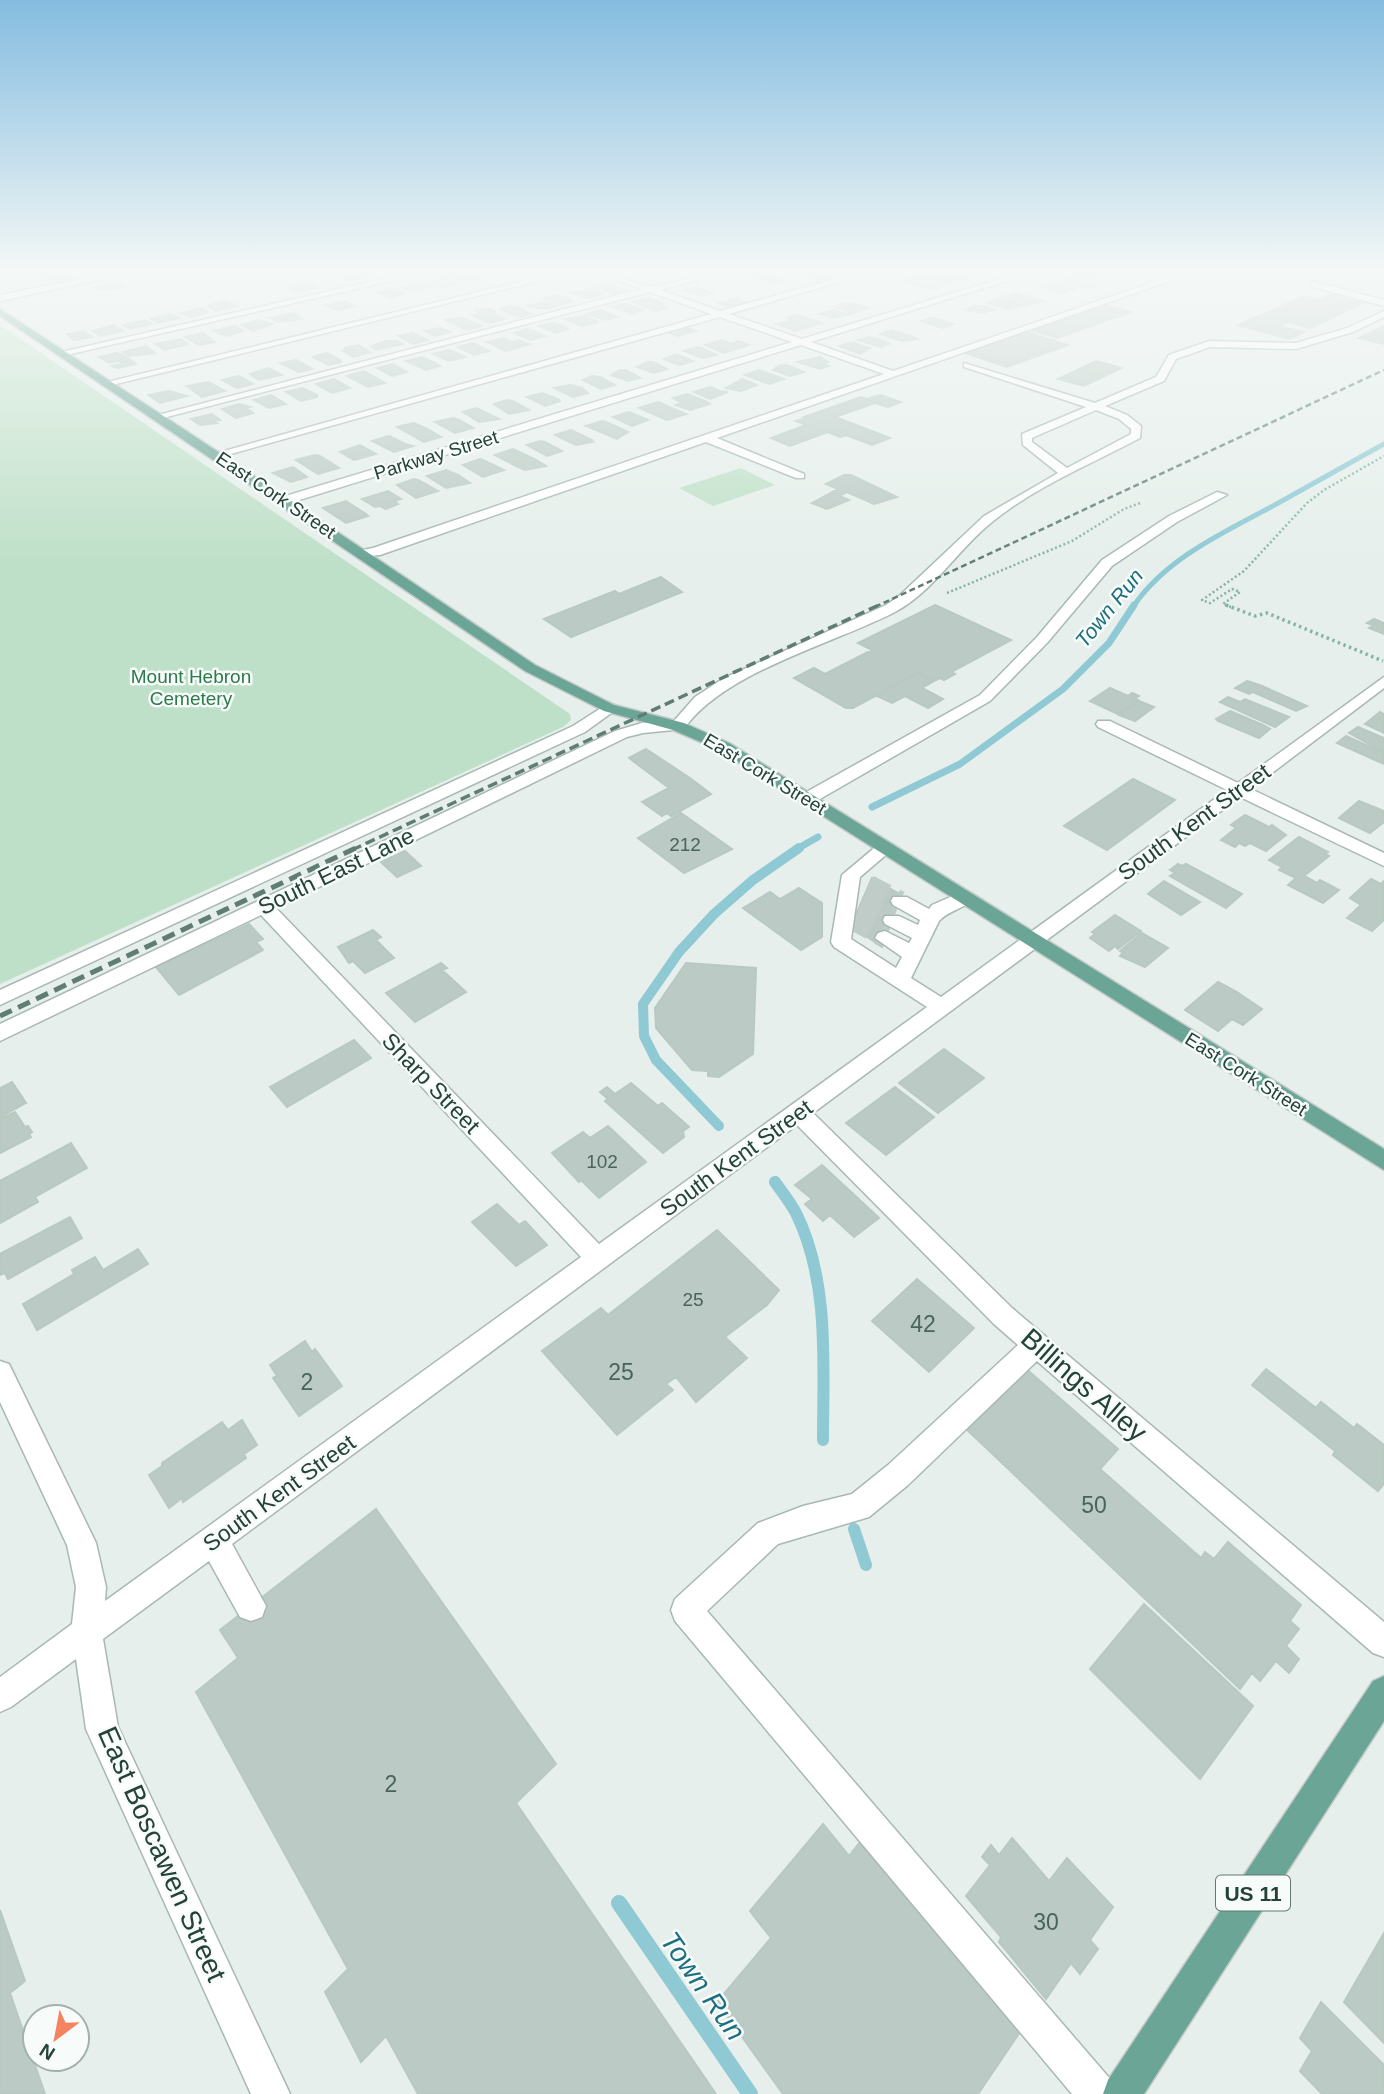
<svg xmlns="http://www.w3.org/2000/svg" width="1384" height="2094" font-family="Arial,sans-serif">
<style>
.green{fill:#bfe0c8}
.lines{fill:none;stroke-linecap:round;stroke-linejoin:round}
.stream-far4{stroke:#8ec9d4;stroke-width:5}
.stream-far3{stroke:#8ec9d4;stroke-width:7}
.stream-far2{stroke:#8ec9d4;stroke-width:10}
.stream-far1{stroke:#8ec9d4;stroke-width:12}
.stream{stroke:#8ec9d4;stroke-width:16}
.building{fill:#bbcac4;stroke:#b8c9c2;stroke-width:2}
.minor-tunnel{stroke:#bfccc8;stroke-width:20;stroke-dasharray:20 10;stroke-linecap:butt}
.minor-casing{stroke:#a8b8b2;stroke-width:3}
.major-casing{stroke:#c2cac8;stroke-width:3}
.path-far1{stroke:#86b3a5;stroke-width:2.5;stroke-dasharray:2 2.5;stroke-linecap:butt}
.path{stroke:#86b3a5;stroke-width:3.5;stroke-dasharray:2.5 3.5;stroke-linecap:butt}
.minor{fill:#fff;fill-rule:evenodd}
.major{fill:#6aa596;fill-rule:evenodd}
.rail-far2{stroke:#5f7d75;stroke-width:2.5;stroke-dasharray:6 3.5;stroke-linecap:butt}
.rail-far1{stroke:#5f7d75;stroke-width:3.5;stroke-dasharray:10 5;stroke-linecap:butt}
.rail{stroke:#5f7d75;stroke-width:5;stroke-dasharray:13 7;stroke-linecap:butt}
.labels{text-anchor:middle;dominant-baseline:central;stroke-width:5;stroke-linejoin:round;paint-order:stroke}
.far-street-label{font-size:19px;fill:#24423a;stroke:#f7fbf9}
.far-park-label{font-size:19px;fill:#2d7a4b;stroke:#f7fbf9}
.number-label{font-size:19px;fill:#4a645c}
.far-water-label{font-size:21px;font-style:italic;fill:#1c6f80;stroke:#f7fbf9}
.shield{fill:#f7fbf9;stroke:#637a73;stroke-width:2}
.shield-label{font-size:21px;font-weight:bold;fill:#24423a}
.street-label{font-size:23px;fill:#24423a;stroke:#f7fbf9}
.near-number-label{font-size:23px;fill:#4a645c}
.near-street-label{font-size:28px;fill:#24423a;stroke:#f7fbf9}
.near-water-label{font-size:28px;font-style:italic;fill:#1c6f80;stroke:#f7fbf9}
</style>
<rect width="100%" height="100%" fill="#e6efeb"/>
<path class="green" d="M0 325 570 714 571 720 563 727 0 984Z
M741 468 775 485 713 506 679 488Z"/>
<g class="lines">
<path class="stream-far4" d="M1133 607C1164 560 1222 533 1271 507 1309 486 1346 465 1384 444"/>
<path class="stream-far3" d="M872 807 960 764 1063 689 1109 643 1134 605
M795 850 818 837"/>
<path class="stream-far2" d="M719 1126 656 1060 644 1036 643 1004 679 952 714 914 753 880 799 848"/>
<path class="stream-far1" d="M775 1182C782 1192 790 1202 796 1213 830 1282 823 1365 823 1440
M854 1529 866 1565"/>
<path class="stream" d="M619 1903 750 2094"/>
</g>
<path class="building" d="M357 272 368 277 349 281 341 278Z
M759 272 785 281 774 284 748 276Z
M821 272 833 276 818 280 802 275Z
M930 272H942L965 278 950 283 934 278 939 277Z
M1093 272 1102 275 1087 279 1071 275Z
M60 273 71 279 53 282 43 276Z
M463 273H469L482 277 464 282 451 276Z
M920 276 948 284 932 289 904 281Z
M445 278 457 283 442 288 426 283Z
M1069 279 1096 286 1082 288 1060 282Z
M113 282 126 287 101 290 95 287Z
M306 283 317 288 297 292 290 289Z
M419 283 430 287 414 292 402 288Z
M608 284 626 290 613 294 596 287Z
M1057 284 1076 289 1063 290 1067 291 1065 293 1044 288Z
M695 287 699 288 713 293 703 296 684 290Z
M396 289 405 293 391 298 377 293Z
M592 289 603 294 587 298 571 293Z
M1016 293 1042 301 1026 306 1000 298Z
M558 295 573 301 561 305 544 298Z
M1331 295 1363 303 1310 328 1287 322 1279 326 1304 332 1290 339 1238 325 1305 296 1321 300Z
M648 298 664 304 661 305 667 308 656 311 633 302Z
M737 298 746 303 732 307 719 303Z
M996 299 1020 306 1008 309 987 303Z
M222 301 229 302 237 306 216 311 208 306Z
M345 301 355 306 337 310 325 305Z
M546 302 556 306 548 309 526 306Z
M846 303 855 304 868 308 853 313 833 306 844 307 839 305Z
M626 304 630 305 643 310 632 314 613 307Z
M1105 305 1131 312 1057 338 1031 330Z
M511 306 520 308 531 314 519 317 500 309Z
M974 306H985L994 310 981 313 965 310Z
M201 308 208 312 191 317 180 313Z
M489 309 495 312 491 313 505 319 489 323 472 315 484 314 474 310Z
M600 310 618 317 605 320 587 314Z
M833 310 842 313 852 314 833 318 820 314Z
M293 313 302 319 279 322 270 318Z
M170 314 180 318 158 323 151 319Z
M795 315 804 317 822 323 811 326 787 318Z
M584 316 596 321 592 322 595 323 581 326 565 319Z
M459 318H463L482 326 467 330 445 320Z
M931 318H935L953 324 942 328 921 321Z
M145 320 152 324 130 329 123 325Z
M258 320 272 324 253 331 242 325Z
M791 321 805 326 808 327 796 331 776 324Z
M552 323H556L568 329 556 333 539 326Z
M114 325 123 331 100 336 93 331Z
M235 326 243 331 227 336 213 331Z
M1384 326V344L1359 338Z
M685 327 696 331 677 336 667 332Z
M440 328 450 332 435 336 425 331Z
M528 329 545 336 531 340 514 333Z
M892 330 913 337 917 339 902 341 880 334Z
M84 331 93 337 74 340 67 334Z
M1027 332 1068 345 1007 367 965 353Z
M203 333 215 342 199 345 185 337Z
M412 333 428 340 413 344 398 336Z
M870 337 886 342 889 344 881 347 858 340Z
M503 338 513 342 519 340 529 344 506 351 487 342Z
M181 339 188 344 164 350 155 344Z
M722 340 731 344 738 341 749 345 724 353 705 345Z
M385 341H397L403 344 376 350 371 347Z
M853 342 857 344 870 348 860 354 840 346Z
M473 343 489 351 474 355 458 347Z
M358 345 370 352 354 357 343 351 348 350 345 348Z
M146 346 155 353 130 356 123 352Z
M696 347 701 348 716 355 703 358 684 351Z
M449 350 463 356 465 357 449 361 433 354Z
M117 353 125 356 136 364 117 368 112 366 122 364 119 361 109 363 99 357Z
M327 353 340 360 341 362 329 365 313 357Z
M675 355H678L693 361 679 365 664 359Z
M422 357 435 363 440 366 426 370 406 361Z
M820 357 828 362 823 364 829 366 820 369 798 362Z
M296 360 311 368 312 369 299 372 280 363Z
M1096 361 1121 368 1084 386 1058 379Z
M648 362H653L667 369 654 373 637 367Z
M393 364 407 372 392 376 377 368Z
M780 365H787L804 372 790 376 773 370Z
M268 368 282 375 259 380 250 374Z
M620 370H626L640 378 628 381 611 375Z
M759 370 784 379 769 384 745 375Z
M364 371 385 383 368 387 347 376Z
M239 376 253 384 237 388 222 380Z
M592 376 600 377 615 385 601 389 583 380Z
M334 379 350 388 332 393 316 384Z
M742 379 757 385 741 391 726 388Z
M208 382 225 391 202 397 187 386Z
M570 385 582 388 588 393 573 397 554 388Z
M710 387 720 391 728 392 710 399 694 392Z
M302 388 317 395V397L301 401 286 392Z
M169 391 187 396 160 403 149 395Z
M542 393 558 399 560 401 545 406 527 397Z
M687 394 705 401 710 404 690 410 676 405 682 403 673 398Z
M271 395 286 404 269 408 254 400Z
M880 395 901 402 888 407 875 403 835 417 890 438 872 445 846 435 840 437 830 433 835 431 833 430 790 446 771 438 806 425 796 421 807 418 804 417 861 397 867 399Z
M507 400 513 401 529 410 509 414 494 404Z
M658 402 686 414 667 420 639 408Z
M239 404 250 407 246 408 253 413 236 418 222 409Z
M476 408 499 419 479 422 463 412Z
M629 412 648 420 632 426 613 417Z
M212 414 220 420 215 421 217 423 200 425 191 419Z
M453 418 459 420 473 428 455 433 435 422Z
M602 421 606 422 628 432 617 439 586 426Z
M414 423 427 429 441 437 424 442 397 427Z
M571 430 592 440 589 441 592 442 576 445 555 435Z
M389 436 405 444 413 446 394 452 372 441Z
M540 441 545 442 562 451 547 456 527 445Z
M360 445 376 454 354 460 340 452Z
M513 449 536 460 546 466 525 470 518 467 523 465 516 466 495 455Z
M315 455 320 456 339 468 318 474 296 460Z
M480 459 485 461 504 470 483 477 463 465Z
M293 467 307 477 291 482 273 473Z
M446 470 458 475 470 483 446 488 427 476Z
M844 475H851L897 497 874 504 847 492 839 496 849 500 827 509 812 503 838 489 826 484Z
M414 479 420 481 438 491 416 498 397 485Z
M388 491 401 499 394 501 398 504 386 509 380 506 375 507 362 499Z
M346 501 366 514 368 516 346 523 323 508Z
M661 577 682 592 571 637 544 619 615 591 619 594Z
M935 605 1011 640 951 672 955 674 944 680 940 678 934 681 918 673 853 708H846L794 678 814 668 825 674 872 650 858 643Z
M1374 619 1384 623V634L1369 628 1373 625 1367 623Z
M918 673 934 681 922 688 943 699 928 708 905 696 892 703 877 696Z
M1247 681 1262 686 1307 706 1296 711 1253 692 1249 694 1235 688Z
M1110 688 1128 696 1132 693 1139 696 1135 699 1138 700 1118 714 1090 701Z
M1228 697 1240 702 1245 699 1289 717 1275 727 1220 702Z
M1139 701 1154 707 1135 721 1119 715Z
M1230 711 1263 725 1270 729 1259 738 1218 721 1216 719Z
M1380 712 1384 714V733L1365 724Z
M1358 727 1384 738V752L1349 733Z
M1346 736 1384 753V764L1337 743Z
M646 749 690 778 711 794 671 816 667 813 662 816 642 802 669 788 629 758Z
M1133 779 1175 800 1107 850 1064 826Z
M1359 801 1384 811V822L1370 833 1339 818Z
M681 813 732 849 684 873 638 838Z
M1245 815 1269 827 1272 825 1286 835 1266 851 1250 843 1245 846 1239 843 1235 847 1221 840 1236 828 1231 825Z
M1299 837 1328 852 1325 854 1329 856 1304 876 1317 883 1320 880 1339 890 1323 903 1288 885 1296 878 1279 870 1282 867 1269 860Z
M405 851 421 866 397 877 381 862Z
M1178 864 1182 866 1186 864 1242 894 1226 908 1170 876 1175 873 1170 870Z
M872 878 901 895 882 947 851 926Z
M1371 879 1381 884 1384 881V920L1372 931 1347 918 1361 905 1350 898Z
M1164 881 1200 902 1181 915 1148 894Z
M799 888 822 903V937L801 950 743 908 770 892 780 899Z
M1115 915 1141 931 1118 949 1115 946 1109 951 1090 938 1095 934 1092 932Z
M249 924 263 939 256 942 263 950 179 995 156 967Z
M373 930 381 937 376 940 394 958 365 973 353 961 349 963 338 947Z
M1142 933 1168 948 1145 967 1120 956 1123 953 1120 951Z
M441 963 447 968 442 970 466 992 415 1022 386 993Z
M686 963 756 968 753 1054 719 1077 708 1076V1071L692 1070 656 1028 655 1008Z
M1218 982 1237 992 1262 1009 1243 1025 1232 1019 1218 1031 1185 1010Z
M354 1040 371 1058 287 1107 270 1087Z
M944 1049 984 1078 938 1113 899 1083Z
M12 1082 26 1103 0 1117V1088Z
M631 1083 658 1106 662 1103 689 1127 683 1131 684 1137 663 1153 605 1101 608 1099 600 1092 607 1087 615 1094Z
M895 1087 934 1117 886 1155 846 1123Z
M15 1112 25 1127 28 1126 32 1132 29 1134 31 1137 0 1153V1119Z
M608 1126 646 1162 599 1198 581 1180 579 1182 552 1153 583 1132 590 1138Z
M71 1143 87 1168 35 1197 38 1202 0 1223V1181Z
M822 1165 879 1218 854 1237 830 1215 823 1221 805 1204 812 1199 795 1185Z
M497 1204 519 1225 525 1221 547 1245 516 1266 472 1222Z
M70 1217 82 1238 8 1279 5 1273 0 1275V1254Z
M717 1230 779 1290 767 1305 725 1337 747 1358 696 1402 676 1377 666 1384 673 1390 617 1435 542 1351 601 1308 608 1315Z
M138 1249 148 1264 37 1330 23 1304 74 1274 72 1270 95 1257 103 1270Z
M917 1279 974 1328 929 1372 872 1321Z
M305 1341 312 1352 315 1349 342 1386 299 1416 273 1378 277 1376 270 1365Z
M1024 1367 1118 1449 1100 1469 1201 1558 1205 1552 1214 1559 1228 1542 1301 1605 1290 1621 1299 1629 1286 1646 1299 1659 1289 1673 1276 1661 1260 1681 1252 1673 1240 1689 963 1426Z
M1266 1369 1316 1408 1321 1402 1354 1428 1357 1424 1384 1445V1484L1378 1491 1333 1455 1335 1451 1252 1385Z
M242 1420 257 1445 244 1454 246 1458 183 1502 182 1498 169 1508 149 1475 162 1466V1463L222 1422 228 1430Z
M376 1509 556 1764 516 1803 716 2094H418L386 2036 361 2062 325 1992 348 1969 196 1692 238 1658 220 1630Z
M1144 1604 1253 1706 1200 1779 1090 1669Z
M823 1824 849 1856 860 1842 1020 2032 978 2094H783L717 2002 771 1938 750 1911Z
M1012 1838 1049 1881 1067 1858 1113 1907 1090 1940 1098 1949 1080 1974 1071 1963 1046 1999 999 1942 1001 1937 966 1896 990 1865 982 1857 991 1845 999 1855Z
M0 1910 25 1981 10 1993 45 2094H0Z
M1384 1933V2043L1344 2002Z
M1321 2002 1384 2065V2094H1322L1300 2071 1312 2051 1300 2038Z"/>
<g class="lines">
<path class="minor-tunnel" d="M869 885 900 901
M861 904 892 920
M853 920 885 938"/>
<defs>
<path id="minor" d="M117 272H134L0 301V295Z
M414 272H430L62 356 57 353Z
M561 272H576L108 386 103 383Z
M596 272C616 272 638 288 654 286 678 284 699 272 724 272L660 290 720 311 860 272H874L729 314 802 339 1022 272H1035L811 342 893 371 1183 272H1196L717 438 804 474V478H796L706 442 380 555 357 557V551L373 548 884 374 801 345 283 505 279 504V498L792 342 720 317 220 457 210 455 711 314 650 292 163 418 154 416 642 289Z
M1313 281 1384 300V306L1310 286Z
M1384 311V317L1353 332 1296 349 1210 347 1176 359 1164 381 1105 406 1127 415 1141 426 1140 438C1091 464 1035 487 992 522 958 549 934 591 895 612 833 644 723 672 684 729L643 733 627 737 276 908 599 1244 927 1007 834 947 831 942 842 875 879 844 885 842 894 848 860 877 851 939 896 968 902 957 875 938 878 933 885 931 909 943 912 938 885 924 883 920 885 916H899L918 925 920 920 893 905 891 901 893 897H907L929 909 932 905 957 894H971L973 898C965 909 949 910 939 921L911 978 941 997 1227 790 1098 727 1096 724 1098 721H1110L1238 783 1384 677V688L1251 789 1384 853V866L1240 797 813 1113 1012 1308 1384 1622V1657L1373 1653 1037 1361 908 1485 869 1517 778 1544 707 1611 1111 2080 1116 2094H1072L675 1621 671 1610 675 1599 758 1523 803 1506 852 1494 888 1465 1018 1345 994 1324 797 1125 232 1544 266 1606 262 1617 251 1621 240 1617 209 1561 103 1639 118 1727 290 2094H251L86 1729 76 1659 11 1707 0 1712V1677L72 1624 76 1587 67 1545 0 1402V1361L9 1364 96 1543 106 1587 105 1601 581 1257 261 915 0 1041V1024L615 731 642 723 673 722 695 697 724 678 886 605 899 596 984 516 1058 473 1023 445 1022 434 1086 407 964 367V363L1095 403 1156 377 1169 355 1209 341 1296 343 1347 328ZM1096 410 1119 419 1131 429V434L1067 468 1032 442V438Z
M1217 492 1227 495 1177 522 1112 566 1047 643 990 701 813 803H801L799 799 801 795 980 695 1037 637 1102 560 1169 516Z
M609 703 614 705 617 708 614 711 585 732 0 1005V990L573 726Z"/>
<path id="major" d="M0 309 220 453 535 665 614 705 684 723 729 743 1384 1149V1170L717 749 673 730 604 711 525 671 0 316Z
M1384 1676V1721L1144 2094H1103L1108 2080 1373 1681Z"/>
</defs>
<use href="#minor" class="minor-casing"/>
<use href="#major" class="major-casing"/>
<path class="path-far1" d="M947 593 1072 541 1124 509 1140 503
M1231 607 1223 604 1240 592 1232 589 1210 603 1202 600 1244 571 1307 503 1324 490 1384 456"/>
<path class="path" d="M1226 605 1255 616 1267 613 1383 661"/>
<use href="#minor" class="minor"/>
<use href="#major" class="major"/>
<path class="rail-far2" d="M875 607 1384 370"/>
<path class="rail-far1" d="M352 850 879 605"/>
<path class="rail" d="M0 1016 356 848"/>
</g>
<linearGradient id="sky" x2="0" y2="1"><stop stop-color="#84bce0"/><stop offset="0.48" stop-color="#f4f8f6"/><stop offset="1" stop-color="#f4f8f6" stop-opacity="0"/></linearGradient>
<rect width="1384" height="565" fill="url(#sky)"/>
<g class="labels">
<g class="far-street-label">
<text transform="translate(436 455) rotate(-17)">Parkway Street</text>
<text transform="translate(276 495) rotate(34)">East Cork Street</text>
<text transform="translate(765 774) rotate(31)">East Cork Street</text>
<text transform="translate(1246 1074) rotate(32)">East Cork Street</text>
</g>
<g class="far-park-label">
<text x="191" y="676">Mount Hebron<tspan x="191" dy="22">Cemetery</tspan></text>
</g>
<g class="number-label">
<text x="685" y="844">212</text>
<text x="602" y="1161">102</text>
<text x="693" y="1299">25</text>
</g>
<g class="far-water-label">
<text transform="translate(1109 608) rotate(-51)">Town Run</text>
</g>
<rect class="shield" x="1216" y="1875.5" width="74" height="35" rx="5"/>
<g class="shield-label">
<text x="1253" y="1893">US 11</text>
</g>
<g class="street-label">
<text transform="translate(1194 822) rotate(-36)">South Kent Street</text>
<text transform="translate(336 871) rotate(-26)">South East Lane</text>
<text transform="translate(431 1083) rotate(46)">Sharp Street</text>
<text transform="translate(736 1158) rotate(-36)">South Kent Street</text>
<text transform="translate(279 1493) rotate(-36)">South Kent Street</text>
</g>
<g class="near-number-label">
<text x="923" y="1324">42</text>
<text x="621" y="1372">25</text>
<text x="307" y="1382">2</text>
<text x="1094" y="1505">50</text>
<text x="391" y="1784">2</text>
<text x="1046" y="1922">30</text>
</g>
<g class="near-street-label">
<text transform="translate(1084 1385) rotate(41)">Billings Alley</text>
<text transform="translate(162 1854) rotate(66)">East Boscawen Street</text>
</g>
<g class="near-water-label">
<text transform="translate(703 1986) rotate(55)">Town Run</text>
</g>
</g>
<g transform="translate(56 2038) rotate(212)"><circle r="33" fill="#f7fbf9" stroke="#a3b1ad" stroke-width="2"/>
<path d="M0-5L12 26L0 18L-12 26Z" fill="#f4845f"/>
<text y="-10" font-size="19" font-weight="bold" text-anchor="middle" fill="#24423a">N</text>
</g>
</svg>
